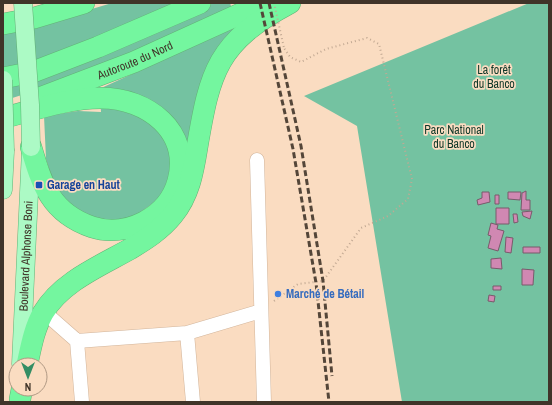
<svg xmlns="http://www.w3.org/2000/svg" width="552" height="405" font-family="'Archivo Narrow',sans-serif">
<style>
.green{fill:#74c2a1}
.building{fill:#d088b2;stroke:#795a6b}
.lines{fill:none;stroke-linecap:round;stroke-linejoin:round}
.minor-casing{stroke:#d2b59b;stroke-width:15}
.major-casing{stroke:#62b276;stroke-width:19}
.highway-casing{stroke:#62b276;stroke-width:22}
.path{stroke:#c2a993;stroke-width:2;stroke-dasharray:1 3;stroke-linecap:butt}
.minor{stroke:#fff;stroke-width:14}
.major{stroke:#acfac5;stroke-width:18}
.highway{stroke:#74f69f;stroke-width:21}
.rail{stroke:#544639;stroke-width:3;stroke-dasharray:6 3;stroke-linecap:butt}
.major-bridge-casing{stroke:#62b276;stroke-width:19;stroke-linecap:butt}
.path-bridge{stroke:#c2a993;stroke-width:2;stroke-dasharray:1 3;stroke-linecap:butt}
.major-bridge{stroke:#acfac5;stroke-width:18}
.transit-dot{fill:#1a4fb4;stroke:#fadcc1;stroke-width:1.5}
.shop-dot{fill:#3f7fe0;stroke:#fadcc1;stroke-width:1.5}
.labels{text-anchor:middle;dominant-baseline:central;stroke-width:3.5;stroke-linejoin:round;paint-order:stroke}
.street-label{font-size:12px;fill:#403429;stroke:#fadcc1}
.park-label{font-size:12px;fill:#0e3728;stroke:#fadcc1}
.transit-label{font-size:12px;font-weight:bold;fill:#164399;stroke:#fadcc1;text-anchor:start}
.shop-label{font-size:12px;font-weight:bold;fill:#366cbe;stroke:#fadcc1;text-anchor:start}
</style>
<rect width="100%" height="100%" fill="#fadcc1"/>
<path class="green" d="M112 3H230L232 9 56 84 3 101V30L38 25Z
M529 3H549V402H402L357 126 304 96Z
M236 27 190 155 163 196 124 224 75 213 54 184 46 159 44 116 78 111 101 112 99 89Z"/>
<path class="building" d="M526 191V200H530V210H521L522 193Z
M482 192H489L490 202 478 205 477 200 482 198Z
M508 192H521L520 200 508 199Z
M495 195H499V204H495Z
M496 208H509V224H496Z
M532 211 530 219 523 216 522 212Z
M513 214H517L518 222 514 223Z
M491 223 498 225 497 229 504 231 498 251 488 248 491 236 488 235Z
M506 237 513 238 511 253 505 252Z
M523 247H540V253H523Z
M501 258 502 269 491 268V259Z
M522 269 534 270 533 285H522Z
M493 286H501V290H493Z
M489 295 495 296 494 302 488 301Z"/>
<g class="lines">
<defs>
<path id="minor" d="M257 160 264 402
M44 312 77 341 82 402
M187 333 193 402
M77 341 187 333 261 311"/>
<g id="major">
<path d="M3 190 5 151"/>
<path id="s1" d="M21 364 31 150"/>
</g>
<g id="highway">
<path d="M3 24 34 18 84 3"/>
<path d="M3 78 33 72 98 47 200 3"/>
<path id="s2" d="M42 97 134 62 264 3"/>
<path d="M3 118C34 110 68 98 101 98 147 98 191 131 178 181 168 218 126 238 92 227 51 213 42 185 31 147"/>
<path d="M27 365C31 347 34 329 43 313 61 282 100 266 130 249 145 240 161 230 173 215 189 195 193 173 197 148 210 71 217 42 290 3"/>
<path d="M20 399 22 389"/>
</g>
</defs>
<use href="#minor" class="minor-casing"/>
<use href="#major" class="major-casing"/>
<use href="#highway" class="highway-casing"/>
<path class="path" d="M274 301 298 284 323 281 361 228 388 216 408 199 412 179 379 44 367 38 326 49 301 62 290 57 284 48"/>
<use href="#minor" class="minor"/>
<use href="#major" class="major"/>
<use href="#highway" class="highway"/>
<path class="rail" d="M260 3 293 149 316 283 329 402
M269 3 301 146 323 281 332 376"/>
<defs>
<path id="major-bridge" d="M23 3 30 105 31 147
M3 80 5 151"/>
</defs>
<use href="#major-bridge" class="major-bridge-casing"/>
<path class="path-bridge" d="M274 3 284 48"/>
<use href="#major-bridge" class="major-bridge"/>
</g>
<rect class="transit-dot" x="35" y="181" width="8" height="8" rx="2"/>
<circle class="shop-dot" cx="278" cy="294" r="4"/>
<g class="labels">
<g class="street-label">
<text stroke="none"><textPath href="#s2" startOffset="100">Autoroute du Nord</textPath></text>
<text stroke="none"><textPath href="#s1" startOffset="108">Boulevard Alphonse Boni</textPath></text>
</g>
<g class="park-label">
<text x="494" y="70">La forêt<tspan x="494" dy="14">du Banco</tspan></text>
<text x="454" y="130">Parc National<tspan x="454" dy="14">du Banco</tspan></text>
</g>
<g class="transit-label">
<text x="47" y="185">Garage en Haut</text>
</g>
<g class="shop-label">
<text x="286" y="294">Marché de Bétail</text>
</g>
</g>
<rect width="552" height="405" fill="none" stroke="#403429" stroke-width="8"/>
<g transform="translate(28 377) rotate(180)"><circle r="19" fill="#fadcc1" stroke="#b09984"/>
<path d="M0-3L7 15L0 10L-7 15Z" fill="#348e64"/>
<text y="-6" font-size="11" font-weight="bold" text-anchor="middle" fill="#403429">N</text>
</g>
</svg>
